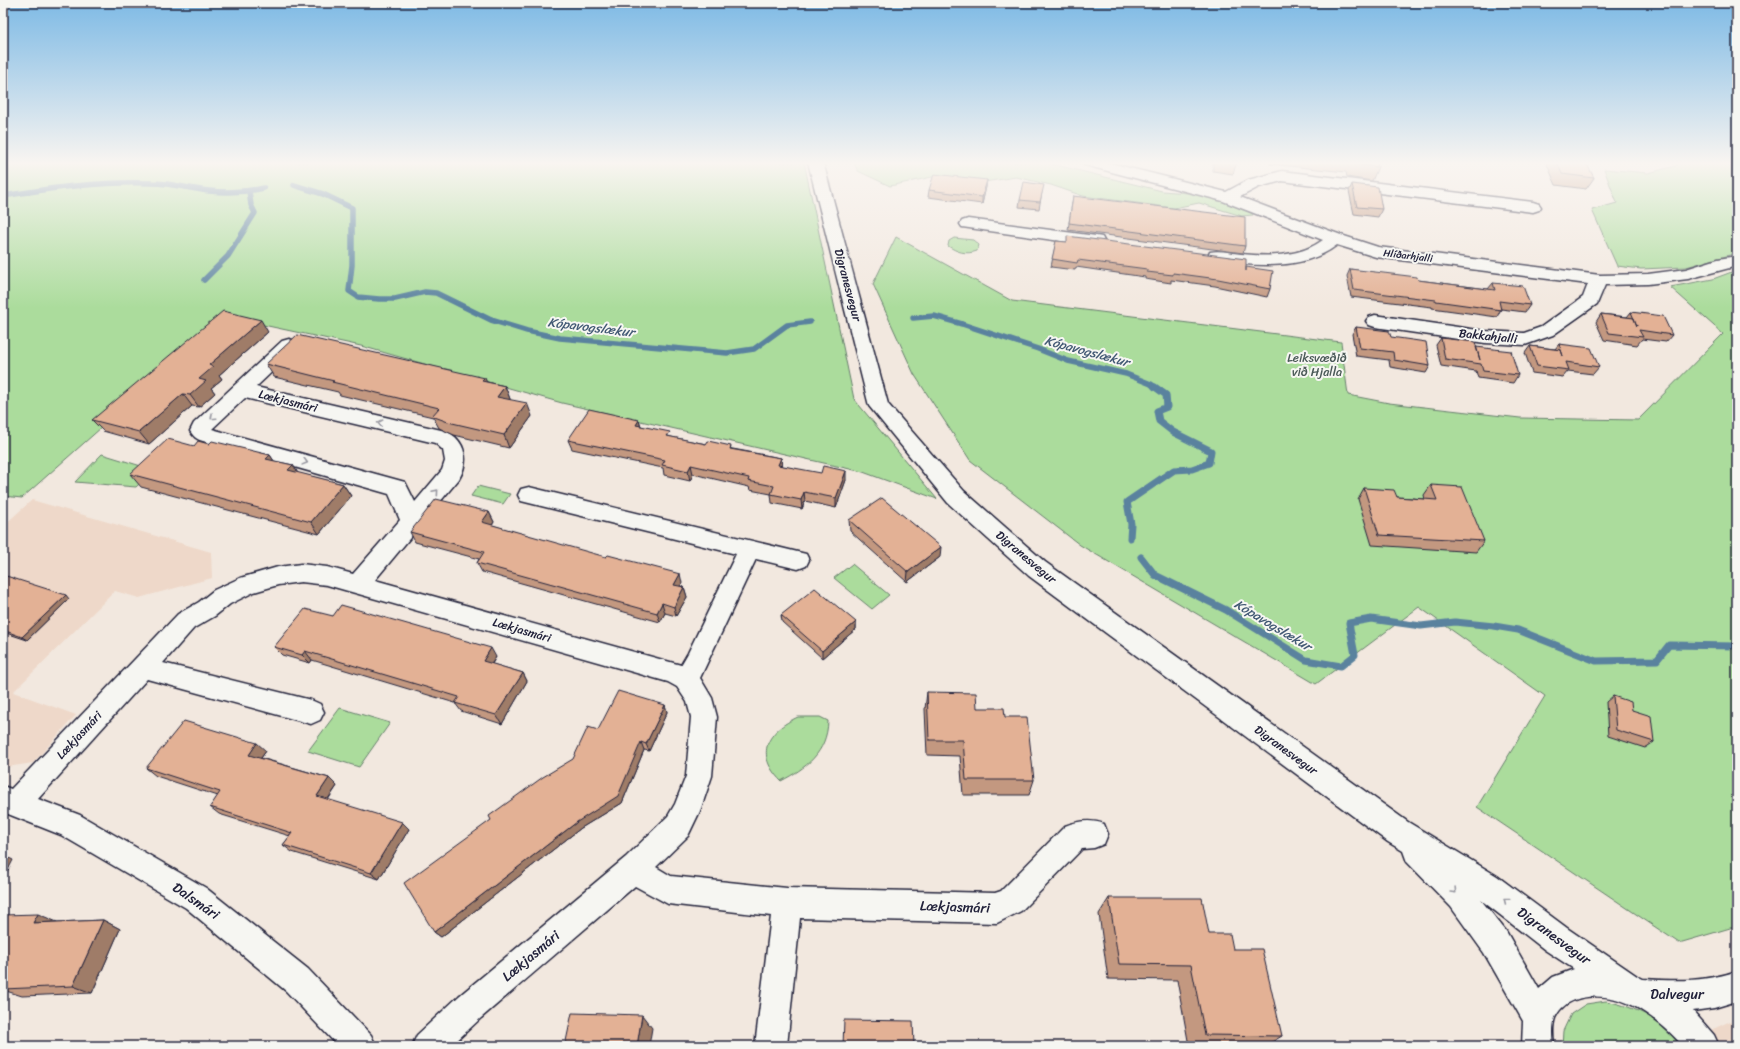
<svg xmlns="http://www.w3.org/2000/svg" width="1740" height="1049" font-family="Sriracha,sans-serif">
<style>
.built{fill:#eed8c9}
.green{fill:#abdc9c;stroke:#667f6c}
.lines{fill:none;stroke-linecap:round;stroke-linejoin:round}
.stream-far1{stroke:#5a829e;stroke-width:5.5}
.stream{stroke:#5a829e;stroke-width:7}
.minor-casing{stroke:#22223b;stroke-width:3}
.minor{fill:#f6f6f2;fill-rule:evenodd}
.wall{fill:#c39880;stroke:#22223b}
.shaded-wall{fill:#9f7c68;stroke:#22223b}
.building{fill:#e3b195;stroke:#22223b}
.oneway{stroke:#9797a0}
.labels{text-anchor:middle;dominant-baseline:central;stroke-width:4;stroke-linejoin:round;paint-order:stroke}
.far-street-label{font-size:10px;fill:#22223b;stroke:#f6f6f2}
.street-label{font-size:12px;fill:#22223b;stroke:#f6f6f2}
.park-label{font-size:12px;fill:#4b5a58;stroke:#f6f6f2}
.water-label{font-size:13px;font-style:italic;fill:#435a75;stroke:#f6f6f2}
.near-street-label{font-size:14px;fill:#22223b;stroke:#f6f6f2}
</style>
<rect width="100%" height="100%" fill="#f2e8df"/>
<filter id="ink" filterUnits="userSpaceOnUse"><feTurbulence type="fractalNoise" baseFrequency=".025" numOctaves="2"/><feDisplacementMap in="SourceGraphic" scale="8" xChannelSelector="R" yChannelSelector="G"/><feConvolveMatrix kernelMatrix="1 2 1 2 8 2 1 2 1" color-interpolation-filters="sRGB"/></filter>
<g filter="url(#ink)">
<path class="built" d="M32 500 211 552 212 578 139 598 115 591 13 692 76 715 33 763 7 767 3 766V526Z
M1737 1018V1046H1676Z"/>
<path class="green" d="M3 162H804L854 399 937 499 863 472 562 403 361 346 226 317 22 498 3 496Z
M853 162H1044L1162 191 1201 194 1251 211 1253 215 1242 216 1199 203 1174 208 1083 196 1051 185 1016 177 984 182 932 177 890 186 858 171Z
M1677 162H1737V253L1686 267 1641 269 1617 266 1592 210 1617 203 1604 169 1648 173 1676 166Z
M896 237 1012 301 1341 342 1348 395 1389 403 1520 418 1638 420 1723 334 1670 287 1713 279 1737 270V926L1679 943 1477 807 1545 696 1419 607 1316 684 1080 545 970 460 914 374 873 284Z
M954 238 973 240 979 245 977 251C966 255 957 252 948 246L949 241Z
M102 454 154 470 136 487 75 482Z
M478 486 510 494 503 504 471 496Z
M852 564 889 595 872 609 834 578Z
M340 708 390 723 359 767 308 751Z
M798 717H820L828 721C827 753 806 768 781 781 754 754 767 731 798 717Z
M1606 1001C1639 1008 1661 1020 1684 1046H1562L1563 1031 1571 1014 1586 1004Z"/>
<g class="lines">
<path class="stream-far1" d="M294 185 323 194 352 208V265L349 291 358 297 379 299H395L425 292 436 293 491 320 527 331 560 338 727 353 754 349 787 325 810 322
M3 196C52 188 102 181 152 183 172 183 190 189 209 191 228 193 246 192 264 188
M204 280 228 256 255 213 251 205 249 191
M913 318 934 316 962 324 1038 349 1068 361 1126 374 1151 384 1156 388"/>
<path class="stream" d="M1130 538 1131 524 1127 502 1174 470 1192 469 1209 463 1211 451 1173 432 1159 421 1157 411 1167 407 1166 395 1155 387
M1141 557 1155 575 1226 610 1306 660 1341 666 1355 655 1349 623 1371 619 1421 626 1455 622 1494 626 1518 630 1596 661 1657 660 1669 645 1737 646"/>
<defs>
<path id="minor" d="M808 162H823L888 404 964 491 1045 562 1408 822 1497 876 1567 928 1637 976 1643 979C1676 981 1706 982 1737 971V1001L1714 1008 1693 1011 1714 1035 1719 1046H1683C1668 1029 1650 1014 1630 1004 1607 993 1567 991 1555 1018 1552 1026 1553 1038 1554 1046H1522L1523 1021 1484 953 1451 907 1407 862 1403 851 1388 842 1029 576 948 503 869 406ZM1481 900 1545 950 1574 969 1553 977 1539 989 1506 931Z
M1082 162H1106L1226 192 1248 180 1282 171 1533 202 1539 204 1541 207 1539 210 1533 212 1282 181 1259 187 1240 197 1341 235 1378 247 1600 275 1648 274 1686 269 1718 259 1737 256V266L1688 279 1648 284 1605 285 1597 304 1553 335 1525 345 1485 343 1375 327 1369 325 1366 321 1369 317 1375 315 1485 331 1524 333 1541 327 1583 297 1588 284 1376 257 1337 245C1303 271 1257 266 1216 261L1210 260 1208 256 1210 252C1220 250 1231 253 1241 254 1269 257 1300 257 1323 240L1223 201 1085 165Z
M968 219 1096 236 1102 237 1104 241 1102 245 1096 246 962 227 960 224 962 221Z
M289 339 296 341 298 345 296 349 256 387 441 430C464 436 471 458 459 479L375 580 681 665 688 653 736 554 529 503 521 501 518 495 521 489 529 487 806 554 809 560 806 566 798 569 756 559 700 678 712 698 717 717 712 776 700 811 688 836 656 867 671 876 787 888 995 893 1001 891 1065 826C1078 821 1091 819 1104 824L1108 834 1104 844 1094 848 1082 849 1021 911 997 923 800 918 787 1046H755L771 916 668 904 635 886 481 1018 451 1046H412L417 1035 459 996 626 857 668 816 675 804 686 776 691 717 687 702 677 687 668 682 327 585 301 582 278 585 254 592 230 604 215 616 194 628 163 663 311 700 320 704 324 712 320 720 311 724 147 679 38 799 80 815 206 888 308 969 371 1035 376 1046H338L286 991 186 908 61 835 3 812V786L11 789 178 614 199 602 214 590 240 578 278 567 301 564 327 567 353 574 400 520 389 494 203 441C196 439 194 437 190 431L194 423 282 341ZM245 398 435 443 443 450 445 461 442 470 415 502 405 482 212 429Z"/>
</defs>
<use href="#minor" class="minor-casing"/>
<use href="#minor" class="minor"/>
</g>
<path class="wall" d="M1213 162H1237L1233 174 1213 171Z
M1270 162H1377L1378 167 1372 181 1347 177 1346 172 1270 164Z
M1546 162H1586L1594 178 1586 189 1556 185Z
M987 180 986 187 982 204 928 197 929 190Z
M1352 184 1382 209 1378 217 1354 214 1349 191Z
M1042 192 1039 209 1019 207 1020 200Z
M1073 196 1245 246 1243 253 1068 230Z
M1056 241 1246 267 1270 289 1267 297 1215 286 1171 280V283L1145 279V277L1076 267 1075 270 1051 267Z
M1350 269 1418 280 1488 289 1493 283 1530 305 1525 312 1501 309 1497 317 1432 308V307L1351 297 1347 276Z
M1631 312 1672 335 1666 342 1642 339 1637 345 1604 340 1596 322 1601 314 1627 317Z
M1356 327 1430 366 1426 373 1390 367 1389 360 1356 356 1352 334Z
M268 332 219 375 222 379 211 388 215 393 199 407 192 406 149 444 103 431 92 420Z
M1441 338 1476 347 1518 375 1513 383 1478 378 1476 371 1441 366 1436 345Z
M1559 344 1599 367 1593 374 1568 371 1563 377 1532 373 1525 353 1530 346 1555 349Z
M266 364 487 382 505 386 510 399H509L532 416 509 448 454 435 439 428 433 417 340 395 338 392 274 377Z
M639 420 641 426 671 437 706 444 781 458 782 466 846 480 836 508 805 501 802 509 772 503 771 494 750 490 749 487 693 474 690 481 664 475 663 468 572 449 568 440Z
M209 444 270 455 274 461 293 465 297 473 343 484 351 496 319 534 141 487 130 474 194 446Z
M1431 485 1484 541 1476 552 1372 545 1358 499 1364 488 1397 497 1425 499 1424 495Z
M489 512 494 522 492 525 682 583 680 586 684 587 687 597 676 616 665 613 660 622 482 572 477 563 479 559 415 542 410 532Z
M849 520 940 557 907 582 850 531Z
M3 575 69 599 27 640 3 632Z
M781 615 856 622V629L822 658 782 622Z
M333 616 496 657 492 664 523 673 527 681 502 724 461 711 455 703 312 660 310 663 282 655 274 647Z
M927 692 1005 717 1034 780 1029 795H963L960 756 927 755 925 709Z
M1613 696 1632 710 1654 742 1645 748 1608 736 1606 702Z
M665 705 667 712 649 751 644 750 622 803 581 828 441 937 434 932 598 730Z
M266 751 261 758 329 778 337 786 328 800 409 829 379 879 292 852 283 845 290 836 219 814 210 807 218 796 156 776 146 768Z
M1109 898 1209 934 1233 949 1282 1036 1265 1046H1189L1177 980 1108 979 1099 914Z
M3 915 57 922 103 920 120 929 92 993 22 996 3 990Z"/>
<path class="shaded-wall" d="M987 180 986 187 982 204V197Z
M261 320 268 332 219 375 222 379 211 388 215 393 199 407 190 395 199 379 209 365Z
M485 378 490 390 482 381Z
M505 386 510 399 502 409 497 397Z
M183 394 192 406 149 444 139 432Z
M527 403 532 416 509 448 504 435Z
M639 420 642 430 636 425Z
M270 455 278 467 266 459Z
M781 458 782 468 778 465Z
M293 465 301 478 288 470Z
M691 465 693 474 690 481 688 471Z
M846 471V480L836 508V498Z
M343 484 351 496 319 534 311 522Z
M804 492 805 501 802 509 801 500Z
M489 512 494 522 487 532 482 522Z
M941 547 940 557 907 582 908 572Z
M680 574 682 583 676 594 674 585Z
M684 587 687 597 676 616 674 607Z
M66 595 69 599 27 640 22 637Z
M662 603 665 613 660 622 657 613Z
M856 622V629L822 658V651Z
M491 648 496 657 488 669 483 661Z
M305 651 312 660 310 663 302 655Z
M523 673 527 681 502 724 496 715Z
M665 705 667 712 649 751 646 744Z
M641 742 644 750 622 803 581 828 441 937 434 932 577 822Z
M257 743 266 751 258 762 249 755Z
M329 778 337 786 325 803 317 796Z
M402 822 409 829 379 879 371 873Z
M3 855 13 860 3 880Z
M38 914 57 922 33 923Z
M103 920 120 929 92 993 73 986Z
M642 1015 652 1028 649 1046H637Z"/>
<path class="building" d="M1352 162H1377L1378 167 1353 164Z
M1557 162H1586L1594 178 1562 174Z
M934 174 987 180 982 197 929 190Z
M1024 182 1044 185 1040 202 1020 200Z
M1352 184 1378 187 1382 209 1357 207Z
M1073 196 1245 217V246L1069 223Z
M1067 236 1246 259V271V267L1273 271 1270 289 1218 279 1173 273V275L1147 272V269L1078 260 1077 263 1052 259 1056 241 1067 242Z
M1350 269 1417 277 1418 280 1495 290 1493 283 1523 286 1530 305 1499 301 1501 310 1436 301V300L1354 290Z
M223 311 261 320 209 365 213 367 199 379 206 381 190 395 183 394 139 432 92 420Z
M1631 312 1663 316 1672 335 1639 330 1643 337 1609 333 1601 314 1634 318 1637 326Z
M1356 327 1389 331 1391 337 1426 342 1430 366 1394 360 1393 352 1360 348Z
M297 335 485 378 482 381 505 386 497 397 527 403 504 435 448 422 432 416 439 408 332 382 334 381 266 364Z
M1441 338 1475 342 1480 360 1476 347 1511 351 1518 375 1483 371 1481 364 1445 359Z
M1559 344 1591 348 1599 367 1566 362 1569 370 1537 366 1530 346 1561 350 1563 356Z
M589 409 639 420 636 425 670 432 667 436 706 444 708 441 731 446 730 449 781 458 778 465 821 473 823 466 846 471 836 498 804 492 801 500 771 494 774 486 748 481 749 478 691 465 688 471 662 465 665 460 568 440Z
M168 439 194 446 198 441 209 444 212 441 270 455 266 459 293 465 288 470 343 484 311 522 130 474Z
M1431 485 1462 487 1484 541 1379 535 1364 488 1394 490 1397 497 1437 500Z
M882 498 941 547 908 572 849 520Z
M436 499 489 512 482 522 606 557 608 555 680 574 674 585 684 587 674 607 662 603 657 613 477 563 484 552 410 532Z
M3 575 66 595 22 637 3 630Z
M815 588 856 622 822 651 781 615Z
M341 605 491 648 483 661 523 673 496 715 455 703 459 697 305 651 302 655 274 647 305 609 333 616Z
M618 691 665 705 646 744 641 742 618 796 577 822 434 932 404 883 491 820 489 816 543 777 573 759 588 727 598 730Z
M927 692 976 693 977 708H1004L1005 717H1027L1034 780H966L963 740H929Z
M1613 696 1631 702 1632 710 1651 716 1654 742 1616 730Z
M184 721 257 743 249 755 329 778 317 796 402 822 371 873 283 845 292 833 210 807 220 792 146 768Z
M1109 898H1202L1209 934H1230L1233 949H1262L1282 1036 1205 1035 1191 965 1119 964Z
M38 914 33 923 103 920 73 986 3 989V984L6 978H3V915Z
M572 1013 642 1015 637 1046H565Z
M844 1020 913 1021 914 1046H843Z"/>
<defs><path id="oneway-chevron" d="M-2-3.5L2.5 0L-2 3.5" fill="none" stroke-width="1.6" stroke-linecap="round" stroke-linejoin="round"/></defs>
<g class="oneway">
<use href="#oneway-chevron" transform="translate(213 417) rotate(137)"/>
<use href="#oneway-chevron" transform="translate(380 423) rotate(-167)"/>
<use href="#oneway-chevron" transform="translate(305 462) rotate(15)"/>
<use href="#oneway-chevron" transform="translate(436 492) rotate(-49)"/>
<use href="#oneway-chevron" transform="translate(1454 891) rotate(46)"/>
<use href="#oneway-chevron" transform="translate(1506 900) rotate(-142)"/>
</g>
</g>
<linearGradient id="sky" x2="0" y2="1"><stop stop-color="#7ebae5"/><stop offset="0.53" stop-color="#f9f5f1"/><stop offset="1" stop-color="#f9f5f1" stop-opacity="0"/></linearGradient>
<rect width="1740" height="308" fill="url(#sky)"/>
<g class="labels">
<g class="far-street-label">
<text transform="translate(1408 256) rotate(7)">Hlíðarhjalli</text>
</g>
<g class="street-label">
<text transform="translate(848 285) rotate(75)">Digranesvegur</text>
<text transform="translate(1488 336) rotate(6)">Bakkahjalli</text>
<text transform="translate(288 401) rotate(14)">Lækjasmári</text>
<text transform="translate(1026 557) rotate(40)">Digranesvegur</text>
<text transform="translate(522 630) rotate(16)">Lækjasmári</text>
<text transform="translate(79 735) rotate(-47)">Lækjasmári</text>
<text transform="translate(1286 750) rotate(36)">Digranesvegur</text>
</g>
<g class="park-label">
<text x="1317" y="358">Leiksvæðið<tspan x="1317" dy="14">við Hjalla</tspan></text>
</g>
<g class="water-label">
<text transform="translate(591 327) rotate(7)">Kópavogslækur</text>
<text transform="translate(1087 351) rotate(15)">Kópavogslækur</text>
<text transform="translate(1273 625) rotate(31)">Kópavogslækur</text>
</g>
<g class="near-street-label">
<text transform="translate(196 901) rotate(35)">Dalsmári</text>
<text transform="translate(955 907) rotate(2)">Lækjasmári</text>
<text transform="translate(1554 936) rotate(36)">Digranesvegur</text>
<text transform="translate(531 956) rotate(-40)">Lækjasmári</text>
<text x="1677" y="994">Dalvegur</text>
</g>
</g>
<rect width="1740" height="1049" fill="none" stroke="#f6f6f2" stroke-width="16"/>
<rect x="8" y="8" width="1724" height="1033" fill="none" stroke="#22223b" stroke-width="1.5" filter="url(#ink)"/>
</svg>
